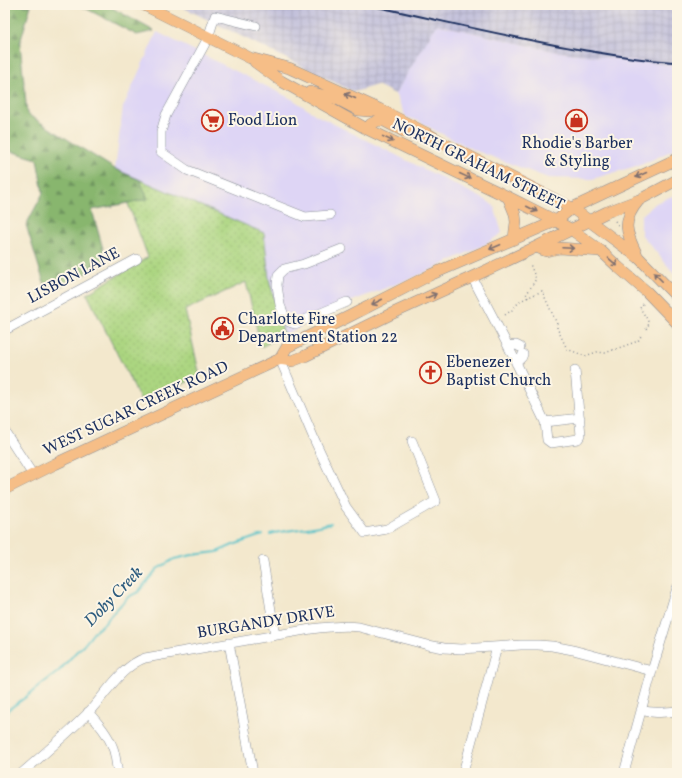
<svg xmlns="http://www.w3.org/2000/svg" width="682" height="778" font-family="Vollkorn,serif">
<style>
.built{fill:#ded5f5}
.industrial{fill:url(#industrial-grid)}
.grass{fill:url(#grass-dots);stroke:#63826f}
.forest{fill:url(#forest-firs);stroke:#527266}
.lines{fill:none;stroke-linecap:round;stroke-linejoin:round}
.stream{stroke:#54c2c9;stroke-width:2}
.minor-casing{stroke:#878c96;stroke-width:10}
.major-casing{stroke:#878c96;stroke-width:12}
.path{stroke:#878c96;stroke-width:1.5;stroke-dasharray:1 3;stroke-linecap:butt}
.minor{stroke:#fff;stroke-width:9}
.major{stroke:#f6be87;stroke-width:11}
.rail{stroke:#1b2f5e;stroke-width:2}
.oneway{stroke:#7e6f70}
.labels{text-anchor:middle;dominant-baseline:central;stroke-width:4;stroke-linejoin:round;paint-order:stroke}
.poi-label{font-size:16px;fill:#1b2f5e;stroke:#fcf5e5;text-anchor:start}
.street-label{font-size:16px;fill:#1b2f5e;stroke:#fcf5e5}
.water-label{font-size:17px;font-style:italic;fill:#2c5b7e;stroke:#fcf5e5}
</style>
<defs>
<pattern id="industrial-grid" width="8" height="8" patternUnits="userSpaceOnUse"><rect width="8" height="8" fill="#c3c1db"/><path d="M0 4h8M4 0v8" fill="none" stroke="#a7a6be"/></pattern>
<pattern id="grass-dots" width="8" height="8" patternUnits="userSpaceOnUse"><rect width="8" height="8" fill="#abd580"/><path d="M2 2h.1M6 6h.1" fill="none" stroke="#93b771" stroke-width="1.8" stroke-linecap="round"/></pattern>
<pattern id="forest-firs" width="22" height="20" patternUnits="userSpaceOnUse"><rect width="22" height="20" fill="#88b66e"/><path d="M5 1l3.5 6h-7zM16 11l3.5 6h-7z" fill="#6e945e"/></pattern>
</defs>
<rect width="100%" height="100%" fill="#fcf5e5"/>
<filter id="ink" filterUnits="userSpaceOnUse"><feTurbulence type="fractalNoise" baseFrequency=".025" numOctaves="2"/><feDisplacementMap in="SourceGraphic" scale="8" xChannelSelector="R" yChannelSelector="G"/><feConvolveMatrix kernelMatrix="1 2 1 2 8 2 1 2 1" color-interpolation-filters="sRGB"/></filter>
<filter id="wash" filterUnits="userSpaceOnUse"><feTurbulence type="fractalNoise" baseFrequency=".012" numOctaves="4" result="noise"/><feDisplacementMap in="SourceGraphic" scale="16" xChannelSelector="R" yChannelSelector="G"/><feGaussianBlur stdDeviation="0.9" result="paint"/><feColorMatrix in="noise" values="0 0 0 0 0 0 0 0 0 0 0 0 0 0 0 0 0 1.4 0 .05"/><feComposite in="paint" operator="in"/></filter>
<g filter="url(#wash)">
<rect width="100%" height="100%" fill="#f3e8cd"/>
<path class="built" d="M436 24 553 51 677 66V148L643 164 592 179 548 178 474 150 436 131 419 121 406 117 395 94Z
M157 32 292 99 316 115 486 200 494 206 502 233 486 244 437 267 417 276 347 303 284 335 269 279 264 233 115 169 123 107Z
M677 194V277L641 234V216L656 203Z"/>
<path class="industrial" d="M178 5H677V66L553 51 437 24 395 94 377 85 354 92Z"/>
<path class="grass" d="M115 169 264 233 269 279 284 335 261 347 246 282 185 310 200 376 142 403 87 294 148 257Z"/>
<path class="forest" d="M5 5H31L20 43 27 114 115 169 140 180 148 199 92 210 107 263 47 293 26 225 43 193 37 159 10 151 5 152Z
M79 5H107L154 31 137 35Z"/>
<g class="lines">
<path class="stream" d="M270 534C290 529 311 529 331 523
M5 716 9 709 26 697 43 683 58 672 77 651 83 646 95 631 105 623 112 614 128 597 138 592 157 569 174 559 192 555 217 552 233 545 256 537 263 535"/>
</g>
</g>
<g filter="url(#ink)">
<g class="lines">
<defs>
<path id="minor" d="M256 26 215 16 208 38 166 115 161 132V152L187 170 305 217 330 215
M342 249 304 264 284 269 278 275 277 285 280 305 284 315 289 322 295 324 347 302
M472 277 508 346 545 422 547 440 551 443 578 439 581 435 575 370
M5 330 137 259
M508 346 516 345 520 347
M280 359 315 441 346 507 365 533 387 529 436 501 412 441
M516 363 522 357 523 354
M545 422 580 418
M5 432 33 475
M263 561 275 635
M229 643 253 773
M641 710C653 714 665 712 677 711
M88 712C98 723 108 734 113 748 116 756 116 765 118 773
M22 773C44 754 66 735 86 715 104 697 121 666 145 658L311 629C327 627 343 625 359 627L428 645 444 648 461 649 521 645H538L552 646 573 650 652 671
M463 773 497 647
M624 773 652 671 677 588"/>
<path id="major" d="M144 5 250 58 289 68 379 109 428 134 443 143 572 208 639 258 677 297
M255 62 281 81 367 129 508 197 556 221 572 230 601 251 617 266 647 292 677 323
M310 92 337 99 358 110 368 111 379 109
M367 129 371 124 379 120 384 121 405 132 424 137
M508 197 515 214 516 222 514 238
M536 247 546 251 560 248 600 251
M637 255C626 233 621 221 639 200
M280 359 287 347 348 317 430 275 556 221 572 208 677 159
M5 489 55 464 280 359 292 361 305 356 389 315 470 278 536 247 607 212 639 200 677 180"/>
</defs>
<use href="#minor" class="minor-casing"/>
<use href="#major" class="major-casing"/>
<path class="path" d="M615 221 618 225
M528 298 526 295 536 279 530 264
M643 304 640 308 647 319 649 324 646 329
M505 315 512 310 520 301 542 291 557 324V328L567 349 585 356 597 352 605 353 638 341 641 336"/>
<use href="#minor" class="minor"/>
<use href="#major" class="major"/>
<path class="rail" d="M368 5C439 20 511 38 583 50 614 55 645 61 677 62"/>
</g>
<defs><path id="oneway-shaft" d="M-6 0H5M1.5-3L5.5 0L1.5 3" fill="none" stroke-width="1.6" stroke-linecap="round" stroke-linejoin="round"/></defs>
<g class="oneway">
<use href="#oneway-shaft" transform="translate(350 96) rotate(-156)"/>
<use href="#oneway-shaft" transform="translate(388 139) rotate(26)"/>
<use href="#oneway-shaft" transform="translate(641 175) rotate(156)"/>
<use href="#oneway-shaft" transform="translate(465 176) rotate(25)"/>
<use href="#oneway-shaft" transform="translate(532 209) rotate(27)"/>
<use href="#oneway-shaft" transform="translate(495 247) rotate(157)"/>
<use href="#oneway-shaft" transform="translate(568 248) rotate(3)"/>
<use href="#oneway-shaft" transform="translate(613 262) rotate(41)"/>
<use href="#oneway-shaft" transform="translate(658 277) rotate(-135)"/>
<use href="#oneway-shaft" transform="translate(431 296) rotate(-24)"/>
<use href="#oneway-shaft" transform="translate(377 302) rotate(153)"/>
</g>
</g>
<defs>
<symbol id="supermarket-ring" viewBox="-11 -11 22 22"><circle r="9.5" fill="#fcf5e5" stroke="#c8321e" stroke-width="1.5"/><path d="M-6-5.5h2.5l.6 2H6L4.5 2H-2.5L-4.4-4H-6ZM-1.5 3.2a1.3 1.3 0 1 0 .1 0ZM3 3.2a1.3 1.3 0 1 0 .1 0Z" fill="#c8321e"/></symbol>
<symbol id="shop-ring" viewBox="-11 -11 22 22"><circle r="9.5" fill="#fcf5e5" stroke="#c8321e" stroke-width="1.5"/><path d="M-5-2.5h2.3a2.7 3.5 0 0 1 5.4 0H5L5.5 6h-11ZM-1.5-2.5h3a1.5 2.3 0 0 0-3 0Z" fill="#c8321e"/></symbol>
<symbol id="civic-ring" viewBox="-11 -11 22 22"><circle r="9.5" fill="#fcf5e5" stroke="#c8321e" stroke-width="1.5"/><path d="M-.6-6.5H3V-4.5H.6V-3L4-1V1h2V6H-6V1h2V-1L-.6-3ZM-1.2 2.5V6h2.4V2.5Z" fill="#c8321e"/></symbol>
<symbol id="church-ring" viewBox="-11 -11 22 22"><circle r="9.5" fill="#fcf5e5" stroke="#c8321e" stroke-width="1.5"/><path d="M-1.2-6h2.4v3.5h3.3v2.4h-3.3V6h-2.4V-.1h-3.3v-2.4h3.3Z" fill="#c8321e"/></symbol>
</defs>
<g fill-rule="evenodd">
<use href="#supermarket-ring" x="200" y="108" width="25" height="25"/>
<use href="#shop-ring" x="564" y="108" width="25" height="25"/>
<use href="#civic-ring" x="210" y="316" width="25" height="25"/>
<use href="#church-ring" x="418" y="360" width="25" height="25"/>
</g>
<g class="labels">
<g class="poi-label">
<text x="228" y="121">Food Lion</text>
<text x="577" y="144" text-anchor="middle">Rhodie's Barber<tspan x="577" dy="18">&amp; Styling</tspan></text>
<text x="238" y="320">Charlotte Fire<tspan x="238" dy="18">Department Station 22</tspan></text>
<text x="446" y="363">Ebenezer<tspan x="446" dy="18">Baptist Church</tspan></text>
</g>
<g class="street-label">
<text transform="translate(478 165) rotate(26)">NORTH GRAHAM STREET</text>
<text transform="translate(74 276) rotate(-28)">LISBON LANE</text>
<text transform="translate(136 409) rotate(-25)">WEST SUGAR CREEK ROAD</text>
<text transform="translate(266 623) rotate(-9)">BURGANDY DRIVE</text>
</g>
<g class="water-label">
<text transform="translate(114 597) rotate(-46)">Doby Creek</text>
</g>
</g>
<rect width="682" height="778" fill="none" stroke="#fcf5e5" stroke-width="20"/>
</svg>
